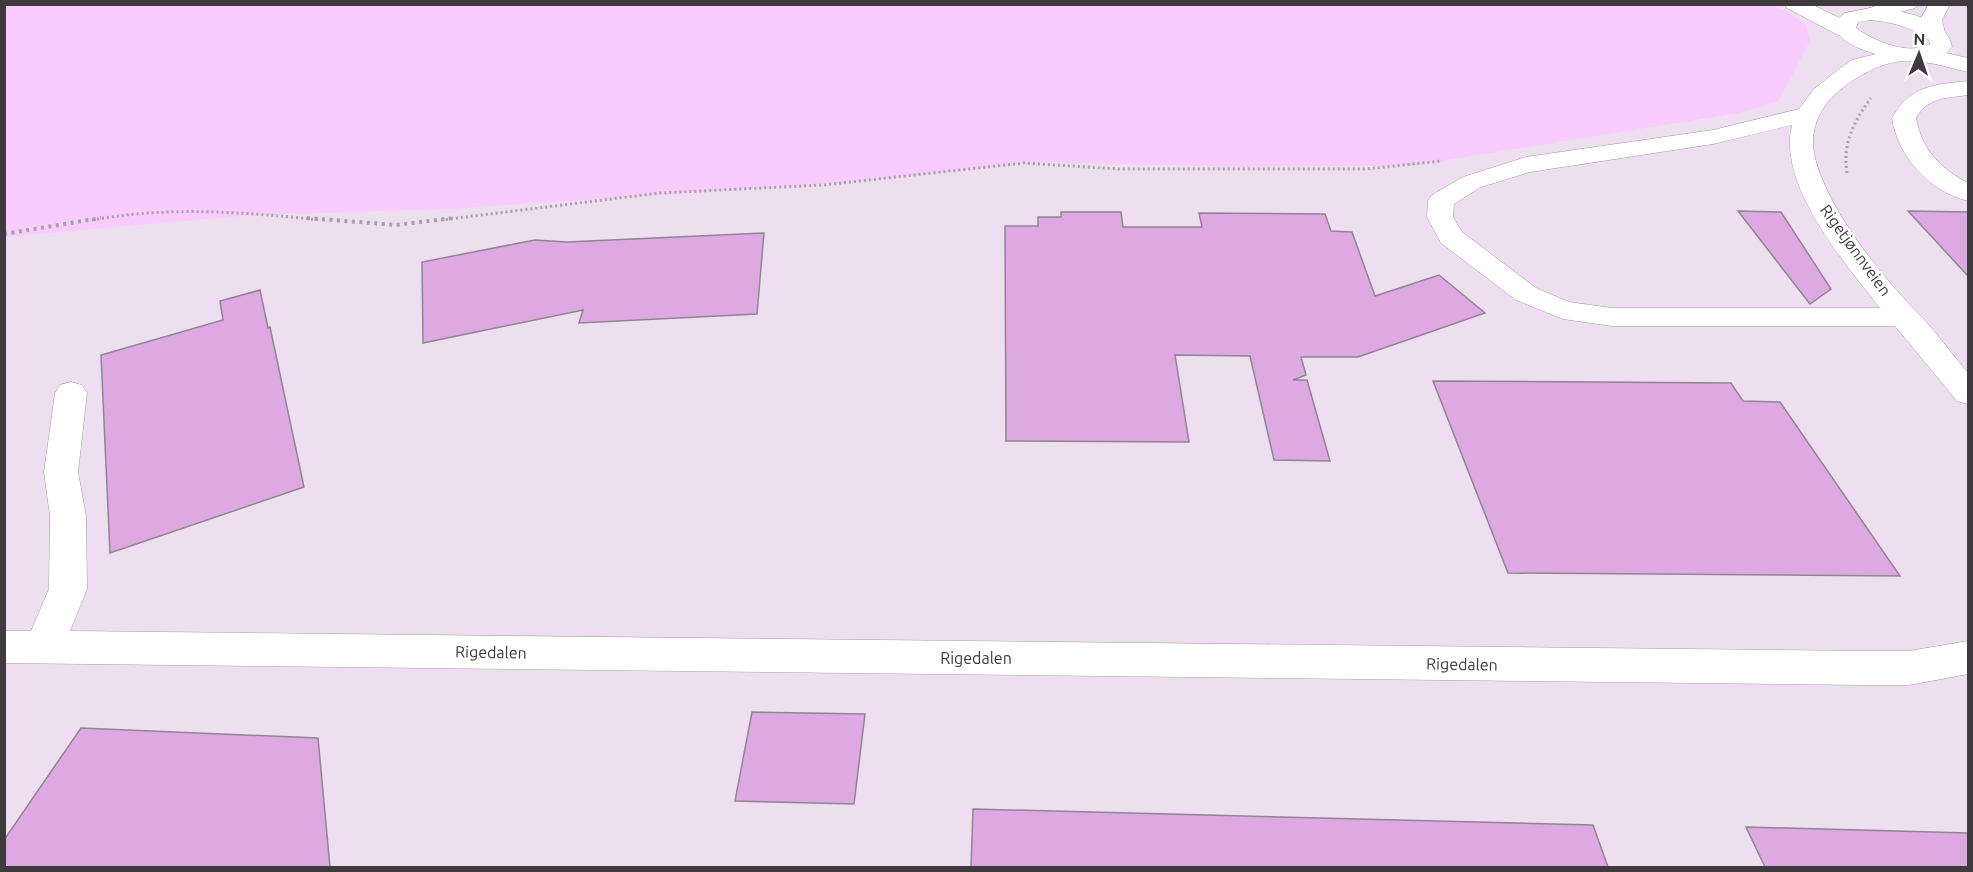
<svg xmlns="http://www.w3.org/2000/svg" width="1973" height="872" font-family="Ubuntu,sans-serif">
<style>
.built{fill:#eddfef}
.green{fill:#f8ccfc}
.building{fill:#dea8e3;stroke:#8f8690;stroke-width:1.5}
.lines{fill:none;stroke-linecap:round;stroke-linejoin:round}
.minor-casing{stroke:#a399a3;stroke-width:1}
.highway-casing{stroke:#a399a3;stroke-width:1}
.path-far1{stroke:#a7a0a8;stroke-width:3;stroke-dasharray:2 3;stroke-linecap:butt}
.path{stroke:#a7a0a8;stroke-width:4;stroke-dasharray:3 4.5;stroke-linecap:butt}
.minor{fill:#fff;fill-rule:evenodd}
.highway{fill:#fff;fill-rule:evenodd}
.labels{text-anchor:middle;dominant-baseline:central;stroke-width:5;stroke-linejoin:round;paint-order:stroke}
.street-label{font-size:16px;fill:#3e3a3e;stroke:#fff}
</style>
<rect width="100%" height="100%" fill="#f6ecf7"/>
<path class="built" d="M1771 5H1968V867L5 868V237L245 216 452 209 856 182 1041 162 1234 167 1412 166 1740 113 1778 102 1784 10Z"/>
<path class="green" d="M1771 5 1784 10 1806 25 1810 41 1778 102 1740 113 1412 166 1234 167 1041 162 856 182 452 209 245 216 5 237V5Z"/>
<path class="building" d="M1738 211 1781 212 1831 289 1810 304Z
M1908 211 1968 212V276Z
M1061 212H1121L1123 227H1202L1199 213 1325 214 1331 231 1352 232 1375 296 1439 275 1485 313 1358 357H1301L1306 375 1293 380H1307L1330 461 1274 460 1250 356 1175 355 1189 442 1006 441 1005 226H1038V217H1061Z
M764 233 757 314 579 323 583 310 423 343 422 262 535 240 567 242Z
M260 290 268 328 270 327 304 487 110 553 101 355 223 320 220 301Z
M1433 381 1731 383 1743 401 1780 402 1900 576 1508 573Z
M752 712 865 714 854 804 735 801Z
M81 728 318 738 330 867H4V840Z
M973 809 1593 825 1608 867H971Z
M1746 827 1968 833V867H1765Z"/>
<g class="lines">
<defs>
<path id="minor" d="M1871 8C1896 10 1948 16 1952 47L1946 53 1968 58V72C1954 69 1939 64 1924 62 1893 56 1863 71 1840 90 1823 103 1812 124 1813 145 1817 196 1880 275 1915 310 1933 328 1952 354 1968 373V404L1957 401 1895 326H1612L1563 319 1516 300 1441 243 1427 217 1428 201 1432 195 1463 177 1526 157 1713 130 1799 109 1814 89 1843 66 1852 60 1876 54C1859 49 1836 41 1834 22L1845 13ZM1871 20C1892 22 1912 27 1929 40L1930 44C1908 56 1874 41 1856 28L1858 22ZM1792 125C1777 185 1845 263 1880 308H1612L1569 302 1536 288 1462 232 1453 217 1454 204 1481 187 1530 172 1713 144Z
M1968 81V95C1947 98 1928 97 1916 118 1922 150 1940 168 1968 183V201C1929 191 1898 157 1892 118 1911 85 1933 85 1968 81Z
M71 382 82 385 87 393 78 472 86 516 87 589 70 631 1865 651H1909L1968 641V674L1909 685H1865L4 663V631H31L49 589 50 516 44 472 55 393 60 385Z"/>
<path id="highway" d="M1784 4H1811L1854 25 1857 30 1854 35 1846 36 1838 35 1787 8Z
M1882 4H1918L1915 8 1871 20 1864 18 1860 14 1864 10Z
M1929 4H1950L1942 20 1945 33 1942 38 1934 39 1926 38 1920 20Z"/>
</defs>
<use href="#minor" class="minor-casing"/>
<use href="#highway" class="highway-casing"/>
<path class="path-far1" d="M1847 173C1842 144 1854 121 1871 98
M92 220C171 206 242 212 321 220
M441 220 660 193 823 185 1024 163 1119 169H1365L1442 161"/>
<path class="path" d="M307 218 396 225 453 218
M4 234 101 218"/>
<use href="#minor" class="minor"/>
<use href="#highway" class="highway"/>
</g>
<g class="labels">
<g class="street-label">
<text transform="translate(1856 250) rotate(54)">Rigetjønnveien</text>
<text transform="translate(491 652) rotate(1)">Rigedalen</text>
<text x="976" y="658">Rigedalen</text>
<text transform="translate(1462 664) rotate(1)">Rigedalen</text>
</g>
</g>
<rect width="1973" height="872" fill="none" stroke="#3e3a3e" stroke-width="12"/>
<g transform="translate(1919 54) rotate(2)" stroke="#ffffff" stroke-width="4.5" paint-order="stroke">
<path d="M0-4.5L10 22L0 15L-10 22Z" fill="#3e3a3e"/>
<text y="-9" font-size="16" font-weight="bold" text-anchor="middle" fill="#3e3a3e">N</text>
</g>
</svg>
